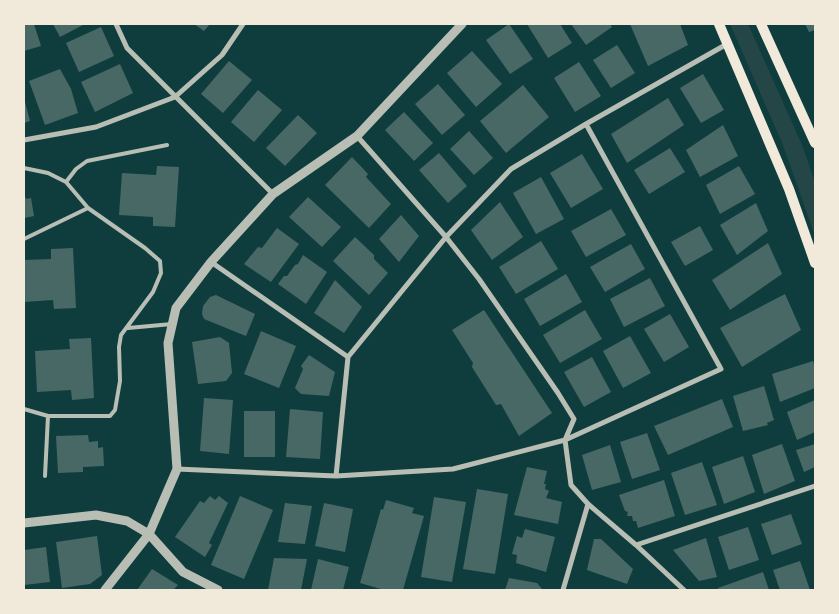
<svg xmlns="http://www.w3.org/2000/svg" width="839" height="614" font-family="'Playfair Display',serif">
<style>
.green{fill:#244646}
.building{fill:#486865}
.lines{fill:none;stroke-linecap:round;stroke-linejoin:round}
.service{stroke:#b8beb3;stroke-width:4}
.minor{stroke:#b8beb3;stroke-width:5}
.tertiary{stroke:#b8beb3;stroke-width:9}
.secondary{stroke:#f1e9da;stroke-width:10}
</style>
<rect width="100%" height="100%" fill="#0f3d3e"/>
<path class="green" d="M730 24H748L802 145 815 182V236L783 145Z"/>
<path class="building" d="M24 24H34L41 46 24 51Z
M53 24H85L60 37Z
M194 24H210L204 31Z
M509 24 533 59 510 74 486 40Z
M527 24H560L572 43 548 58Z
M571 24H610L612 27 586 45Z
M630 24H680L688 45 648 66Z
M805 24H815V30L809 32Z
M101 27 114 56 79 72 66 43Z
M617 45 635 73 611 88 593 60Z
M472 51 502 84 476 107 447 73Z
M229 61 252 80 223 113 201 94Z
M579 62 601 96 575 112 554 78Z
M120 64 133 93 95 112 81 82Z
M60 69 71 89 78 113 45 125 29 81Z
M703 74 724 110 701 123 680 88Z
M438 84 465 115 442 135 415 104Z
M523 85 549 117 506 153 480 121Z
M258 90 282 110 254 142 231 122Z
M24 98 30 121 24 123Z
M668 98 684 125 627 163 611 134Z
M404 112 433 143 414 161 385 130Z
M298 115 317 133 285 166 266 148Z
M723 125 738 156 700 177 686 150Z
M469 131 493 158 474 175 450 149Z
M670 148 685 172 649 194 634 170Z
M439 153 467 186 448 203 419 170Z
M582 154 603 189 571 208 550 173Z
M352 157 368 174 366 177 391 204 369 228 325 185Z
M157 166 179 167 175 227 153 226V217L119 215 122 173 156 175Z
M739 166 755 194 720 214 706 185Z
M541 177 564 219 536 234 513 193Z
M24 194 26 199 31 198 34 216 24 218Z
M308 197 341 227 322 247 289 217Z
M500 202 523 237 492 260 471 230Z
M756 203 768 231 737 255 720 225Z
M611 209 626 235 586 257 571 231Z
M401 215 419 236 399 262 379 239Z
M700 226 713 250 685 266 671 242Z
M277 228 299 244 271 282 244 264 258 247 262 248Z
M355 237 374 255V259L388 273 369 295 333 261Z
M541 241 558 269 516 294 499 267Z
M768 243 782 274 730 310 712 280Z
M631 244 645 269 605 292 590 267Z
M73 248 76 308 54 309 53 300 24 302V260L51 259V249Z
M303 255 327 272 306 304 278 284 284 276H287L295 265 298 264Z
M566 274 582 302 540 326 524 299Z
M650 278 665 306 624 327 610 299Z
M335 280 362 307 344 333 314 313Z
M785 294 801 330 742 367 720 328Z
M216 295 255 314 246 336 204 319 202 314 203 306 210 297Z
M484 310 552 413 519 436 501 404 496 405 472 367 473 363 452 330Z
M585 310 602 339 560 363 543 335Z
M670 314 689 347 664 362 644 329Z
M261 331 296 346 279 388 244 374Z
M630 336 651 373 623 388 603 351Z
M220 337 229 343 232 373 226 381 198 384 192 342Z
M91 338 94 398 72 400 71 390 37 392 35 351 70 349 69 339Z
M309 355 335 372 329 396 301 394 295 388 303 369 301 366Z
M592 357 611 392 584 407 564 372Z
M813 361 815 367V388L780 402 772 374Z
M764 386 774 420 767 423 768 425 743 431 733 396Z
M204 398 233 400 229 454 200 451Z
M722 399 733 427 668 455 654 426Z
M815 400V432L797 440 787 412Z
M290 409 323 412 320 459 286 457Z
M244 411H275V457H244Z
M647 433 660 470 632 479 620 442Z
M88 435 89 442 98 441V448L103 447 104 466 83 467V472L58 473 56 436Z
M782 444 795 481 764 494 752 455Z
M815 444V467L804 472 796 450Z
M610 445 621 482 592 490 582 455Z
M743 456 755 492 724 504 712 467Z
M702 462 717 505 685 515 671 473Z
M527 467 547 471 544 484H546L545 489 549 491 546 498 562 502 558 524 514 515Z
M664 480 675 516 638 528 636 521H633L632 516H627L628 512 625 511 619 495Z
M477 489 508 494 495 574 463 569Z
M210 496 215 500 219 496 228 503 209 543 212 545 205 557 175 537 200 501 204 503Z
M240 496 273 510 244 579 211 565Z
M434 497 466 502 452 582 421 577Z
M386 500 414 508 412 513 424 516 403 590H384L360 583 381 509 383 510Z
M285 503 312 506 305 544 278 542Z
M324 503 353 509 345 552 315 546Z
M791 514 802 544 772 555 761 524Z
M748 527 759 560 729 570 718 537Z
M525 529 555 537 546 572 516 563 517 555 512 554 517 536 522 538Z
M97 536 102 575 90 584 62 588 56 542Z
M706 538 717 577 699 581 673 550Z
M594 539H601L633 569 627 584 587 570Z
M46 547 50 582 24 585V550Z
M274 558 307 559 301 590H268Z
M318 559 349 567 343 590H311Z
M800 561 810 590H780L773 570Z
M152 569 178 585 173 590H137Z
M763 572 769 590H718V588Z
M509 578 537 583 543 590H505Z"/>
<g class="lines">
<path class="service" d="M24 168 48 173 66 182 88 208 145 248 160 261 161 273 153 292 121 335 119 347 120 381 115 410 110 416H48L24 409
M66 182 76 169 87 161 167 145
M24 239 88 208
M128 328 172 324
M45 476 48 416"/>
<path class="minor" d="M116 24 127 48 273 194
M357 136 446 237 479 279 558 393 574 419 565 440 571 485 588 504 636 545 684 590
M24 140 96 127 175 97 222 55 243 24
M211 262 348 357
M177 469 336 476 453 469 565 440 721 369 586 124
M336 476 348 357 446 237 511 169 586 124 727 44
M636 545 815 486
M563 590 588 504"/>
<path class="tertiary" d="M24 523 96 515 127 521 149 534 183 572 218 590
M105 590 149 534 177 469 168 343 176 308 211 262 273 194 357 136 462 24"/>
<path class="secondary" d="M719 24 789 189 815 263
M761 24 815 143"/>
</g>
<rect width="839" height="614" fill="none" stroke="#f1e9da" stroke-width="50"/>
</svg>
